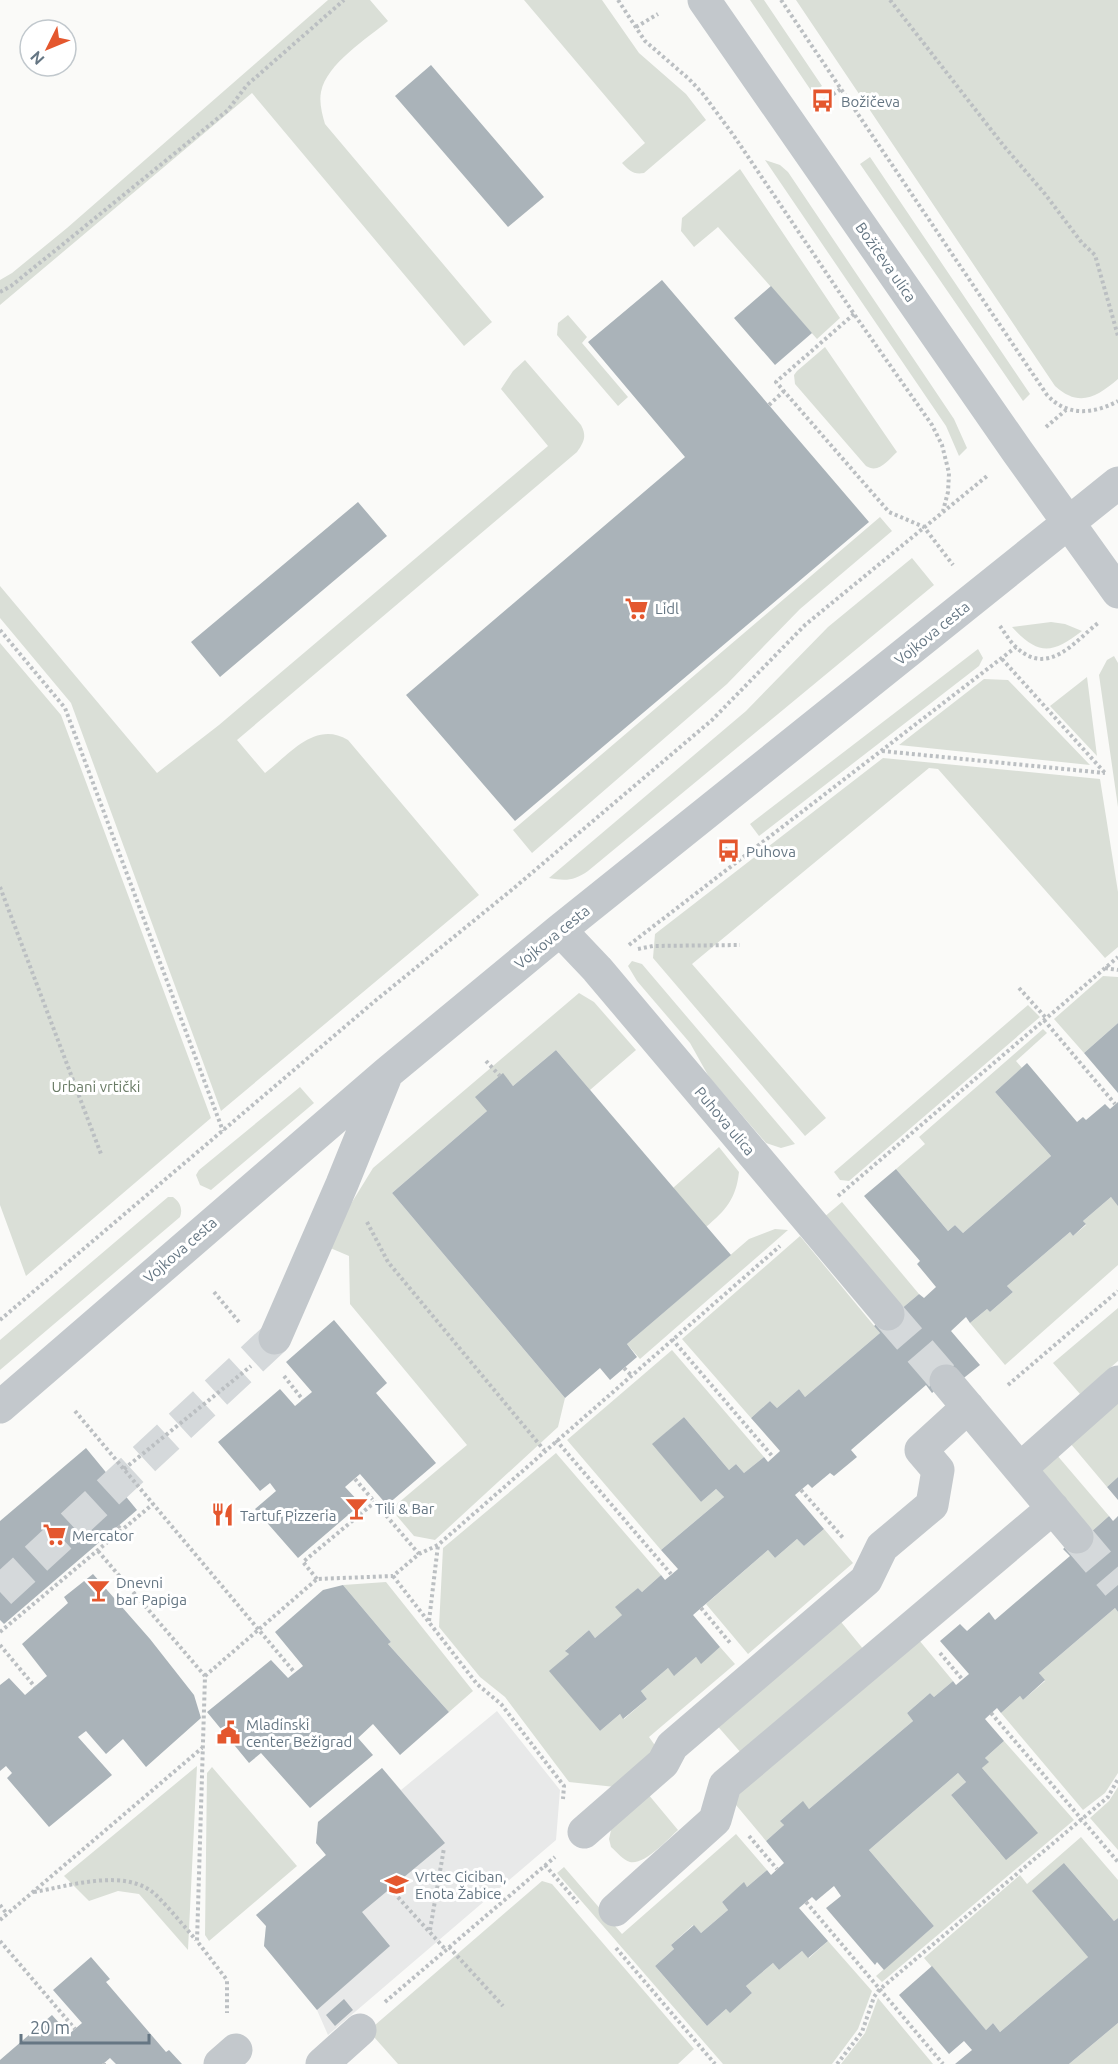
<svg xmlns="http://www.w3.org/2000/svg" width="1118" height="2064" font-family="Ubuntu,sans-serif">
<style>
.built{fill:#e8e9e9}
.green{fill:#dadfd7}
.building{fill:#aab3b9}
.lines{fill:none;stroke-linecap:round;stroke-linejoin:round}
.minor-tunnel{stroke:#d5d9db;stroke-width:33;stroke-dasharray:33 16;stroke-linecap:butt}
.path{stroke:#bbbfc2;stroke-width:4;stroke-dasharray:3 3;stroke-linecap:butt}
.minor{stroke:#c3c8cc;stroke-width:33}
.labels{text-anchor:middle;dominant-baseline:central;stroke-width:6;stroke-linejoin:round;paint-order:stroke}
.poi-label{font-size:15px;fill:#657683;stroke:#fff;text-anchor:start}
.street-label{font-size:15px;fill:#657683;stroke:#fff}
.park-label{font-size:15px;fill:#687a64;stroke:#fff}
</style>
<rect width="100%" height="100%" fill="#fafaf8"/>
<path class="built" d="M497 1711 560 1790 556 1840 328 2035 317 2010 264 1946 266 1926 256 1915 326 1855 316 1843 318 1822 382 1768 401 1790Z"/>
<path class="green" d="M328 0H370L388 21C367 39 327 63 321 92 319 102 322 114 325 124L492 322 464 346 252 93 0 305V280L12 273 67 228Z
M524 0H602L639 53 686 94 706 120 644 173C633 175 629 170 622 163L645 143Z
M750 0H764L822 86 812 92Z
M796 0H1118V379C1097 397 1079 408 1055 386Z
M870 157 1030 394 1023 401 860 164Z
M765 160 780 165 788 172 954 419 967 448 959 456 946 426Z
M740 169 840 318 817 339 718 227 694 247 681 231 682 218Z
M568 315 587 337 582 343 628 397 618 406 557 335 558 323Z
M825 347 897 452C888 460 879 474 866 466L795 384 794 375 797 371Z
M525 360 581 425C587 436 584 442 577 452L237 740 265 773C289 755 315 720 348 740L479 895 221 1111 71 703 0 618V586L157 773 219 725 548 446 501 389 513 371Z
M880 517 892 531 800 609 727 684 532 853 513 830Z
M912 558 934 585 588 871C574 881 565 881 549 878L746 711 828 627Z
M1051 622 1065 624 1082 631C1052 654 1039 656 1012 627Z
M0 643 61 715 211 1118 26 1276 0 1205Z
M978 649 983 658 979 666 759 836 750 824Z
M1114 656 1118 663V807L1099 675 1107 660Z
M1087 677 1097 756 1050 706Z
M984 679 1008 680 1090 765 899 745Z
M883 758 1100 779 1118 892V947L1105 958 938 769 929 768 692 964 826 1118 805 1136 653 958 655 934Z
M632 961 642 964 795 1144 781 1148 766 1143 709 1077 690 1043 637 981 628 966Z
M1103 976 1118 977V1023L1084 1053 1054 1019Z
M579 993 594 1002 636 1050 590 1090 556 1050 513 1086 503 1074 487 1111 392 1193 565 1398 558 1427 435 1540 414 1536 391 1509 467 1445 350 1304 349 1256 328 1247 341 1220 373 1168Z
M1028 1005 1040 1017 849 1181 840 1180 834 1172Z
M1043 1029 1047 1033 1016 1061 1022 1068 995 1092 1051 1156 963 1233 955 1225 948 1231 896 1169 925 1144 919 1137Z
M300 1087 314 1103 211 1190 200 1185 196 1175 199 1170Z
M719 1147 739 1172C736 1199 726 1210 706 1227L673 1188Z
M168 1197H173C180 1202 183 1209 180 1217L0 1370V1340Z
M1111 1197 1118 1203V1265L1005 1365 970 1323 987 1309 990 1312 1013 1292 1007 1286 1070 1232 1073 1236 1086 1225 1083 1221Z
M842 1202 919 1294 900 1310 823 1218Z
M775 1229 788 1230 640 1359 627 1344 749 1239Z
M800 1236 880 1333 805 1397 799 1389 777 1408 770 1401 751 1418 682 1339Z
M1118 1308V1361L1080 1394 1053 1363Z
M672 1350 764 1457 744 1473 736 1464 729 1470 684 1417 653 1444 701 1502 716 1489 724 1497 661 1550 567 1440Z
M1118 1402V1477L1107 1487 1070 1443Z
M556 1453 661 1575 642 1592 638 1588 622 1615 595 1638 589 1630 566 1650 569 1654 550 1671 600 1731 620 1714 624 1719 647 1699 641 1691 668 1668 675 1675 696 1657 701 1663 720 1647 735 1664 649 1737 659 1751 615 1787 569 1782 505 1697 480 1677 439 1627 443 1548Z
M1056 1454 1109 1516 1090 1533 1037 1471Z
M824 1529 853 1563 748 1654 706 1604 768 1550 775 1558 797 1539 804 1546Z
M386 1582 473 1691 449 1712 388 1644 391 1642 343 1585Z
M1115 1608 1118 1612V1773L1105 1793 1083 1810 1001 1713 1020 1696 1023 1700 1045 1681 1039 1673Z
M837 1617 864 1650 742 1754 714 1722Z
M919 1640 953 1681 934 1697 930 1693 907 1713 913 1721 809 1809 803 1802 781 1820 784 1825 766 1841 731 1799Z
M1004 1741 1074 1820 882 1982 876 1976 934 1926 869 1850 958 1773 966 1782 951 1795 1000 1853 1037 1833 982 1768 988 1762 985 1758Z
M197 1766 188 1950 139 1894 118 1891 89 1901 64 1876Z
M212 1767 297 1866 209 1941 205 1935 207 1773Z
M1118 1787V1850L1090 1818 1109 1801Z
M648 1794 678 1830C668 1839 645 1865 630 1862 623 1860 617 1852 611 1847L609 1839 612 1826Z
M736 1834 767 1870 747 1887 744 1883 722 1902 728 1910 701 1933 693 1925 671 1945 674 1949 655 1966 707 2026 726 2009 730 2012 752 1993 746 1986 773 1963 779 1970 802 1951 809 1958 828 1941 872 1991 858 2029 832 2064H723L557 1873 564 1867 622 1934Z
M1081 1837 1118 1880V1918L1114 1921 1064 1863 1088 1957 1000 2032 993 2023 986 2030 924 1958 1020 1875 1027 1884Z
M542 1881 552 1884 694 2049 678 2064H398L374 2037 375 2025Z
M878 1998 933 2064H841L865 2033Z
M1118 2023V2064H1069Z"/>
<path class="building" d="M431 65 544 197 508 227 395 96Z
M662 280 869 522 515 821 406 695 685 457 588 342Z
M771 286 812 333 775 365 734 318Z
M358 502 387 536 220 677 191 642Z
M1118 1023V1093L1084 1053Z
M556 1050 731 1255 627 1344 637 1357 610 1380 600 1368 565 1398 392 1193 487 1111 475 1097 503 1073 513 1086Z
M1027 1063 1077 1122 1083 1117 1086 1120 1105 1104 1110 1109 1118 1102V1206L1111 1197 1083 1221 1086 1224 1073 1236 1070 1232 1007 1286 1013 1292 990 1312 987 1309 970 1323 966 1317 951 1331 980 1365 960 1381 954 1374 932 1393 926 1385 851 1450 857 1457 834 1476 830 1473 812 1488 808 1484 795 1495 824 1529 804 1546 797 1539 775 1558 768 1550 693 1615 720 1647 701 1664 696 1657 674 1676 668 1668 641 1691 647 1699 623 1719 620 1714 600 1731 549 1671 569 1654 565 1651 589 1630 595 1638 622 1615 615 1607 638 1588 642 1592 661 1575 665 1580 678 1569 661 1550 724 1497 716 1489 701 1502 652 1444 684 1417 729 1470 736 1464 744 1473 764 1457 768 1462 780 1451 751 1418 770 1401 777 1408 799 1389 805 1397 880 1333 874 1326 897 1306 900 1310 919 1294 924 1298 936 1287 917 1264 920 1261 864 1196 896 1169 948 1231 955 1225 963 1233 1051 1156 995 1092Z
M334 1320 387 1383 376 1393 436 1463 387 1505 360 1474 345 1487 361 1504 298 1558 255 1509 276 1491 270 1483 260 1491 218 1442 280 1389 295 1406 312 1392 286 1362Z
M86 1448 137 1510 4 1624 0 1620V1521Z
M1118 1477V1500L1107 1487Z
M1109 1516 1113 1521 1118 1516V1612L1115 1608 1039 1673 1045 1680 1023 1700 1020 1696 1001 1713 997 1708 985 1719 1004 1741 985 1758 989 1762 982 1768 1038 1833 1006 1860 951 1795 966 1782 958 1773 869 1850 934 1926 884 1970 877 1962 875 1965 826 1908 841 1896 834 1886 816 1901 812 1897 799 1908 828 1941 808 1958 802 1951 779 1970 773 1963 746 1986 752 1993 730 2013 726 2009 707 2026 655 1966 674 1949 671 1945 694 1925 701 1933 728 1910 722 1902 744 1882 747 1887 767 1870 771 1875 784 1863 766 1841 784 1825 780 1821 803 1801 809 1809 913 1721 907 1713 930 1693 934 1697 953 1681 956 1685 969 1674 940 1641 960 1624 967 1631 989 1612 995 1620 1070 1556 1063 1549 1086 1529 1090 1533Z
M93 1574 150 1639 194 1695 201 1718 146 1767 123 1739 106 1754 86 1731 78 1737 112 1775 49 1827 7 1778 12 1773 6 1766 0 1771V1685L9 1678 25 1695 47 1676 22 1644 68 1603 64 1597Z
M343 1585 391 1642 388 1644 449 1712 400 1755 373 1724 358 1738 373 1755 310 1808 261 1753 249 1763 207 1712 271 1660 288 1678 303 1666 275 1632 323 1590Z
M382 1768 445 1843 362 1912 390 1946 317 2010 264 1946 266 1926 256 1915 326 1855 316 1843 318 1822Z
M1064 1863 1114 1921 1118 1918V2023L1069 2064H955L972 2050 964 2041 949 2054 899 1995 932 1966 986 2030 993 2023 1000 2032 1088 1957 1032 1891Z
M91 1957 110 1979 106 1982 166 2052 169 2050 182 2064H116L110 2058 103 2064H0V2060L52 2015 69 2034 82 2023 53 1990Z
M344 1999 353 2010 335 2026 326 2015Z"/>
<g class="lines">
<path class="minor-tunnel" d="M888 1314 946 1381
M1077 1537 1118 1585
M0 1592 275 1338"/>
<path class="path" d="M618 0 645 41 689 79 703 94 734 136 854 314 932 425 942 445 949 473 948 492 943 511
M781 0 1047 395C1067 417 1094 414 1118 401
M890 0 1003 145 1045 194 1082 243 1095 255 1118 336
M636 27 658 14
M823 101 841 89
M0 292 11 286 62 245 228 110 247 85 344 0
M854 314 776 382 889 512 924 527 953 565
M769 405 784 391
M1046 427 1066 410
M1000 626C1005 633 1010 642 1017 648 1049 677 1075 641 1098 623
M0 630 65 708 223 1131
M1002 659 1105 773
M882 751 1105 773
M725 848 736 862
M0 887 101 1154
M629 945 1016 647
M638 949 653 946 740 945
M1105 968 1118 970
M1019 988 1046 1018
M1044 1020 1115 1104
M486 1061 500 1076
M838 1196 1118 957
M367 1222 388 1262 544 1450
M214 1292 239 1322
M0 1320 375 1001 514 888 712 720 805 625 987 476
M672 1339 773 1457
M624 1368 631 1375
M284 1376 303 1400
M1008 1385 1118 1291
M75 1411 295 1673
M556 1440 671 1574
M124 1469 251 1366
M355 1479 419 1554
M801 1490 844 1539
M118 1526 122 1531
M98 1551 205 1676 197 1941 227 1980V2013
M393 1576 477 1684 501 1704 564 1786 563 1799
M317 1579 303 1562 375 1502
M701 1608 731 1644
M429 1621 438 1545
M0 1632 153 1504
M0 1645 35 1687
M940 1653 962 1679
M205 1676 317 1579 393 1576 419 1554 438 1545 780 1246
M991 1713 1118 1862
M749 1836 777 1869
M545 1865 578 1903
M390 1888C409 1910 427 1929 446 1950
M34 1892C70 1886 126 1867 156 1895 170 1909 183 1925 196 1940
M806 1902 943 2064
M0 1905 7 1914
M0 1920 202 1748
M430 1930 444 1848
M0 1941 75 2029
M449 1947 503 2006
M616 1948 715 2064
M385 2002 555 1857
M104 2063V2064
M837 2064 862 2032 874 1997 879 1990 1108 1797 1118 1779"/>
<path class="minor" d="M704 0 1017 451 1118 592
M560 930 597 969 888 1314
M275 1338 342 1184 385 1078
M946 1381 1077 1537
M0 1407 387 1073 560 930 1118 483
M1020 1469 1118 1382
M584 1832 663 1763 672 1746 866 1580 882 1547 932 1505 938 1470 921 1450 968 1407
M615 1910 715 1820 725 1785 1053 1508
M220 2064 236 2050
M322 2064 360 2030"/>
</g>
<defs>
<symbol id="bus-bare" viewBox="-9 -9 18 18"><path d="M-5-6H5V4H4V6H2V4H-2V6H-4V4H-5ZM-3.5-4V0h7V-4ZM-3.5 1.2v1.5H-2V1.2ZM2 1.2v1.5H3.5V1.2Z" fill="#e4572e" stroke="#fff" stroke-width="2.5" paint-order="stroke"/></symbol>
<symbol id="supermarket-bare" viewBox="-9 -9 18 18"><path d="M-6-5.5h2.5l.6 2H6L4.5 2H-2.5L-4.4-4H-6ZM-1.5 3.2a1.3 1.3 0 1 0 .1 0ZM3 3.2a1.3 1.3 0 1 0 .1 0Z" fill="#e4572e" stroke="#fff" stroke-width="2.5" paint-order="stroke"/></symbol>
<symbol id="bar-bare" viewBox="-9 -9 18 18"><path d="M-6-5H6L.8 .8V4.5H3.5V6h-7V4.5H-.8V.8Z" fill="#e4572e" stroke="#fff" stroke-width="2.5" paint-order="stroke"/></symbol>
<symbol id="restaurant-bare" viewBox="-9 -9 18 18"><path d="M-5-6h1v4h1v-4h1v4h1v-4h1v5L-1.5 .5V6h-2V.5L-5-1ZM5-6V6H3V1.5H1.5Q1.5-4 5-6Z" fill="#e4572e" stroke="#fff" stroke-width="2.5" paint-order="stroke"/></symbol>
<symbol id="civic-bare" viewBox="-9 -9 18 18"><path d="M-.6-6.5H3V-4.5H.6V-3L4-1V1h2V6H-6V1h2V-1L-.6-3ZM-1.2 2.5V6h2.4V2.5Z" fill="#e4572e" stroke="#fff" stroke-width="2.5" paint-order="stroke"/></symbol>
<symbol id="school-bare" viewBox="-9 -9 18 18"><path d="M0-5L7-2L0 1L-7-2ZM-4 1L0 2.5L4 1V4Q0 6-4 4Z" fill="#e4572e" stroke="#fff" stroke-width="2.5" paint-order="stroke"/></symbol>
</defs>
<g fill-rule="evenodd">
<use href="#bus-bare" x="806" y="84" width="33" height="33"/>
<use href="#supermarket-bare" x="620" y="592" width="33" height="33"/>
<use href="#bus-bare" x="712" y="834" width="33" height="33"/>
<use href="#bar-bare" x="340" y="1492" width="33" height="33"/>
<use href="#restaurant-bare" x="206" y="1498" width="33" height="33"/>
<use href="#supermarket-bare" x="38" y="1518" width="33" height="33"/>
<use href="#bar-bare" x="82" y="1574" width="33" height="33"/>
<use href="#civic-bare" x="212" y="1716" width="33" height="33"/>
<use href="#school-bare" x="380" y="1868" width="33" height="33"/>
</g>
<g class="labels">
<g class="poi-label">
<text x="841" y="101">Božičeva</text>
<text x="655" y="608">Lidl</text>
<text x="746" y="851">Puhova</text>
<text x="375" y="1508">Tili &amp; Bar</text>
<text x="240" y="1515">Tartuf Pizzeria</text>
<text x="72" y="1535">Mercator</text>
<text x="116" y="1582">Dnevni<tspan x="116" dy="17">bar Papiga</tspan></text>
<text x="246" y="1724">Mladinski<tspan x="246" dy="17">center Bežigrad</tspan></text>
<text x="415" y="1876">Vrtec Ciciban,<tspan x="415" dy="17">Enota Žabice</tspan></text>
</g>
<g class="street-label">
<text transform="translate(886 262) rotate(55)">Božičeva ulica</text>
<text transform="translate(932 633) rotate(-39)">Vojkova cesta</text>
<text transform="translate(552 937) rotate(-39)">Vojkova cesta</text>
<text transform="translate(725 1121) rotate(50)">Puhova ulica</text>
<text transform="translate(180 1250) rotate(-41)">Vojkova cesta</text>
</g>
<g class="park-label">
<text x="96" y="1086">Urbani vrtički</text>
</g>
</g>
<g transform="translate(48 48) rotate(227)"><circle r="28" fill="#ffffff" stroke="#c1c8cd" stroke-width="1.5"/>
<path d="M0-4.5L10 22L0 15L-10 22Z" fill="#e4572e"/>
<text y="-9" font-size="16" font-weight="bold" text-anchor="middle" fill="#657683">N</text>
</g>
<path d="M21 2034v9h128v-9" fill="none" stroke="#657683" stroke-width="3"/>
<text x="30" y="2034" font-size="18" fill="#657683" stroke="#ffffff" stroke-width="4.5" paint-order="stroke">20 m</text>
</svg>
